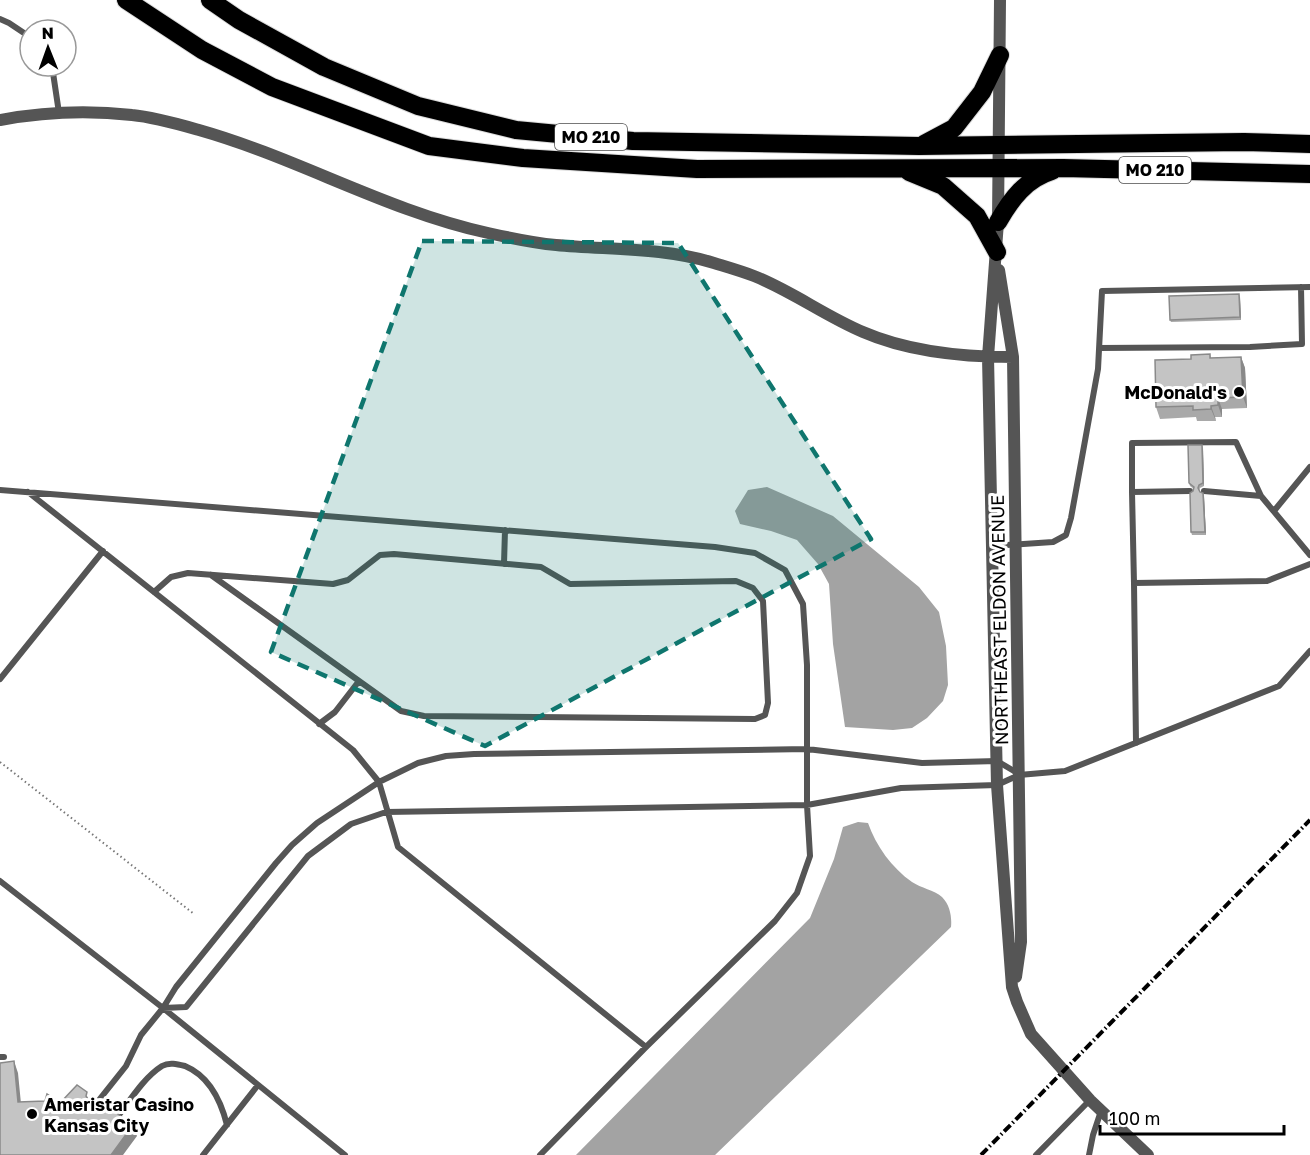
<svg xmlns="http://www.w3.org/2000/svg" width="1310" height="1155" font-family="'Golos Text',sans-serif">
<style>
.water{fill:#a3a3a3}
.lines{fill:none;stroke-linecap:round;stroke-linejoin:round}
.highway-casing{stroke:#dbdbdb;stroke-width:20}
.path{stroke:#777;stroke-width:2;stroke-dasharray:1.5 3;stroke-linecap:butt}
.lane{stroke:#555;stroke-width:6}
.street{stroke:#555;stroke-width:12}
.highway{stroke:#000;stroke-width:18}
.rail{stroke:#000;stroke-width:4;stroke-dasharray:9 3 1.5 3;stroke-linecap:butt}
.wall{fill:#a9a9a9}
.shaded-wall{fill:#898989}
.building{fill:#c4c4c4;stroke:#898989;stroke-width:1.5}
.marked{fill:#0f766e;fill-opacity:0.2;stroke:#0f766e;stroke-width:4.5;stroke-dasharray:12 8;stroke-linejoin:round}
.poi-dot{fill:#000;stroke:#fff;stroke-width:2}
.labels{text-anchor:middle;dominant-baseline:central;stroke-width:6;stroke-linejoin:round;paint-order:stroke}
.shield{fill:#fff;stroke:#4c4c4c;stroke-width:1.5}
.shield-label{font-size:16px;font-weight:bold;fill:#000}
.poi-label{font-size:18px;font-weight:bold;fill:#000;stroke:#fff;text-anchor:end}
.street-label{font-size:18px;fill:#000;stroke:#fff}
</style>
<rect width="100%" height="100%" fill="#fff"/>
<path class="water" d="M767 487 833 516 919 587 939 612 946 646 948 685 943 701 927 718 912 728 893 730 845 727 833 644 829 584 818 564 797 540 771 531 740 524 735 511 748 490Z
M858 822 868 823C876 846 892 868 912 882 921 888 934 890 942 897 950 905 952 917 951 927L715 1155H576L810 918 834 859 843 827Z"/>
<g class="lines">
<defs>
<path id="highway" d="M126 0 202 50 272 87 429 146 523 158 697 169 1063 168 1310 174
M210 0 239 20 324 67 418 106 516 130 633 141 919 146 1244 142 1310 144
M924 144 954 128 982 92 1000 55
M909 172 943 186 977 216 997 252
M998 222C1011 199 1026 179 1052 171"/>
</defs>
<use href="#highway" class="highway-casing"/>
<path class="path" d="M0 762 194 914"/>
<path class="lane" d="M0 19 9 23 30 37
M52 66 59 113
M1099 348 1250 347 1302 344 1301 287
M0 490 715 547 755 553 785 570 803 604 807 665V805L810 856 797 893 775 921 646 1047 540 1155
M1204 491 1261 496 1310 555
M28 492 353 750 379 782 398 847 646 1047
M1132 492V443L1236 442 1261 496
M1274 511 1310 467
M992 546 1053 542 1066 535 1071 518 1098 369 1102 291 1310 287
M504 564 505 530
M1134 583 1132 492 1190 491
M154 592 171 577 188 573 333 584 348 580 380 555 394 554 541 567 570 584 736 581 753 588 763 601 768 703 765 715 755 719 424 716 401 711 211 575
M0 679 103 551
M319 724 335 712 359 681
M1136 743 1134 583 1267 581 1310 564
M0 881 163 1008 345 1155
M163 1008 186 1007 308 856 351 824 386 812 807 805 901 788 997 785 1019 775 1065 771 1279 686 1310 651
M0 1057H4
M95 1105 126 1066 141 1035 163 1008 176 987 276 863 292 845 317 823 379 782 418 763 446 756 474 754 807 749 922 763 997 761 1019 774
M116 1119C129 1102 143 1078 162 1066 169 1062 177 1064 185 1066 209 1076 221 1101 227 1125
M203 1155 258 1085
M1036 1155 1090 1100
M1089 1155 1093 1135 1101 1111"/>
<path class="street" d="M1000 0 998 222 988 357 997 785 1012 987 1017 1002 1031 1034 1090 1100 1148 1155
M0 120C43 112 88 110 132 115 154 117 178 124 199 130 298 158 387 211 488 233 510 238 534 243 556 245 608 250 663 247 714 263 727 267 741 271 754 276 792 291 825 316 863 332 909 352 963 357 1013 357
M999 270 1013 357 1021 942 1016 977"/>
<use href="#highway" class="highway"/>
<path class="rail" d="M981 1155 1310 820"/>
</g>
<path class="wall" d="M1240 297 1241 320 1171 322 1170 320Z
M1210 354 1211 358 1241 357 1245 368 1247 408 1222 409V417H1215L1216 421H1197L1196 417 1160 419 1156 407 1191 359Z
M1203 448 1204 486 1200 488 1199 491 1200 492 1203 493 1204 496 1206 535H1192L1191 532 1194 489 1190 486 1189 483Z"/>
<path class="shaded-wall" d="M1239 294 1240 297 1241 320 1240 317Z
M1241 357 1245 368 1247 408 1243 397Z
M1218 398 1222 409V417L1218 405Z
M1211 406 1215 417 1216 421 1211 409Z
M1202 445 1203 448 1204 486 1203 483Z
M1203 493 1204 496 1206 535 1205 532Z
M14 1061 18 1073 22 1114 18 1102Z
M133 1125 137 1136 123 1155H111Z"/>
<path class="building" d="M1239 294 1240 317 1170 320 1169 296Z
M1210 354V358L1241 357 1243 397 1218 398V405L1211 406V409L1193 410V406L1156 407 1155 360 1191 359V355Z
M1188 445H1202L1203 483 1199 485 1198 488 1200 492 1203 493 1205 532H1191L1190 493 1193 491 1194 487 1189 483Z
M14 1061 18 1102 45 1101 47 1094 60 1103 77 1085 87 1092 86 1096 88 1099 95 1098 106 1106V1110L108 1113 115 1112 133 1125 111 1155H0V1063Z"/>
<path class="marked" d="M422 241 678 243 871 539 485 746 271 652Z"/>
<g class="poi-dot">
<circle cx="1239" cy="392" r="6"/>
<circle cx="32" cy="1114" r="6"/>
</g>
<g class="labels">
<g class="shield">
<rect x="555" y="124" width="72" height="26" rx="4.5"/>
<rect x="1119" y="157" width="72" height="26" rx="4.5"/>
</g>
<g class="shield-label">
<text x="591" y="137">MO 210</text>
<text x="1155" y="170">MO 210</text>
</g>
<g class="poi-label">
<text x="1227" y="392">McDonald's</text>
<text x="44" y="1104" text-anchor="start">Ameristar Casino<tspan x="44" dy="21">Kansas City</tspan></text>
</g>
<g class="street-label">
<text transform="translate(999 620) rotate(-91)">NORTHEAST ELDON AVENUE</text>
</g>
</g>
<g transform="translate(48 48) rotate(359)"><circle r="28" fill="#ffffff" stroke="#999999" stroke-width="1.5"/>
<path d="M0-4.5L10 22L0 15L-10 22Z" fill="#000000"/>
<text y="-9" font-size="16" font-weight="bold" text-anchor="middle" fill="#000000">N</text>
</g>
<path d="M1100 1125v9h184v-9" fill="none" stroke="#000000" stroke-width="3"/>
<text x="1109" y="1125" font-size="18" fill="#000000" stroke="#ffffff" stroke-width="4.5" paint-order="stroke">100 m</text>
</svg>
